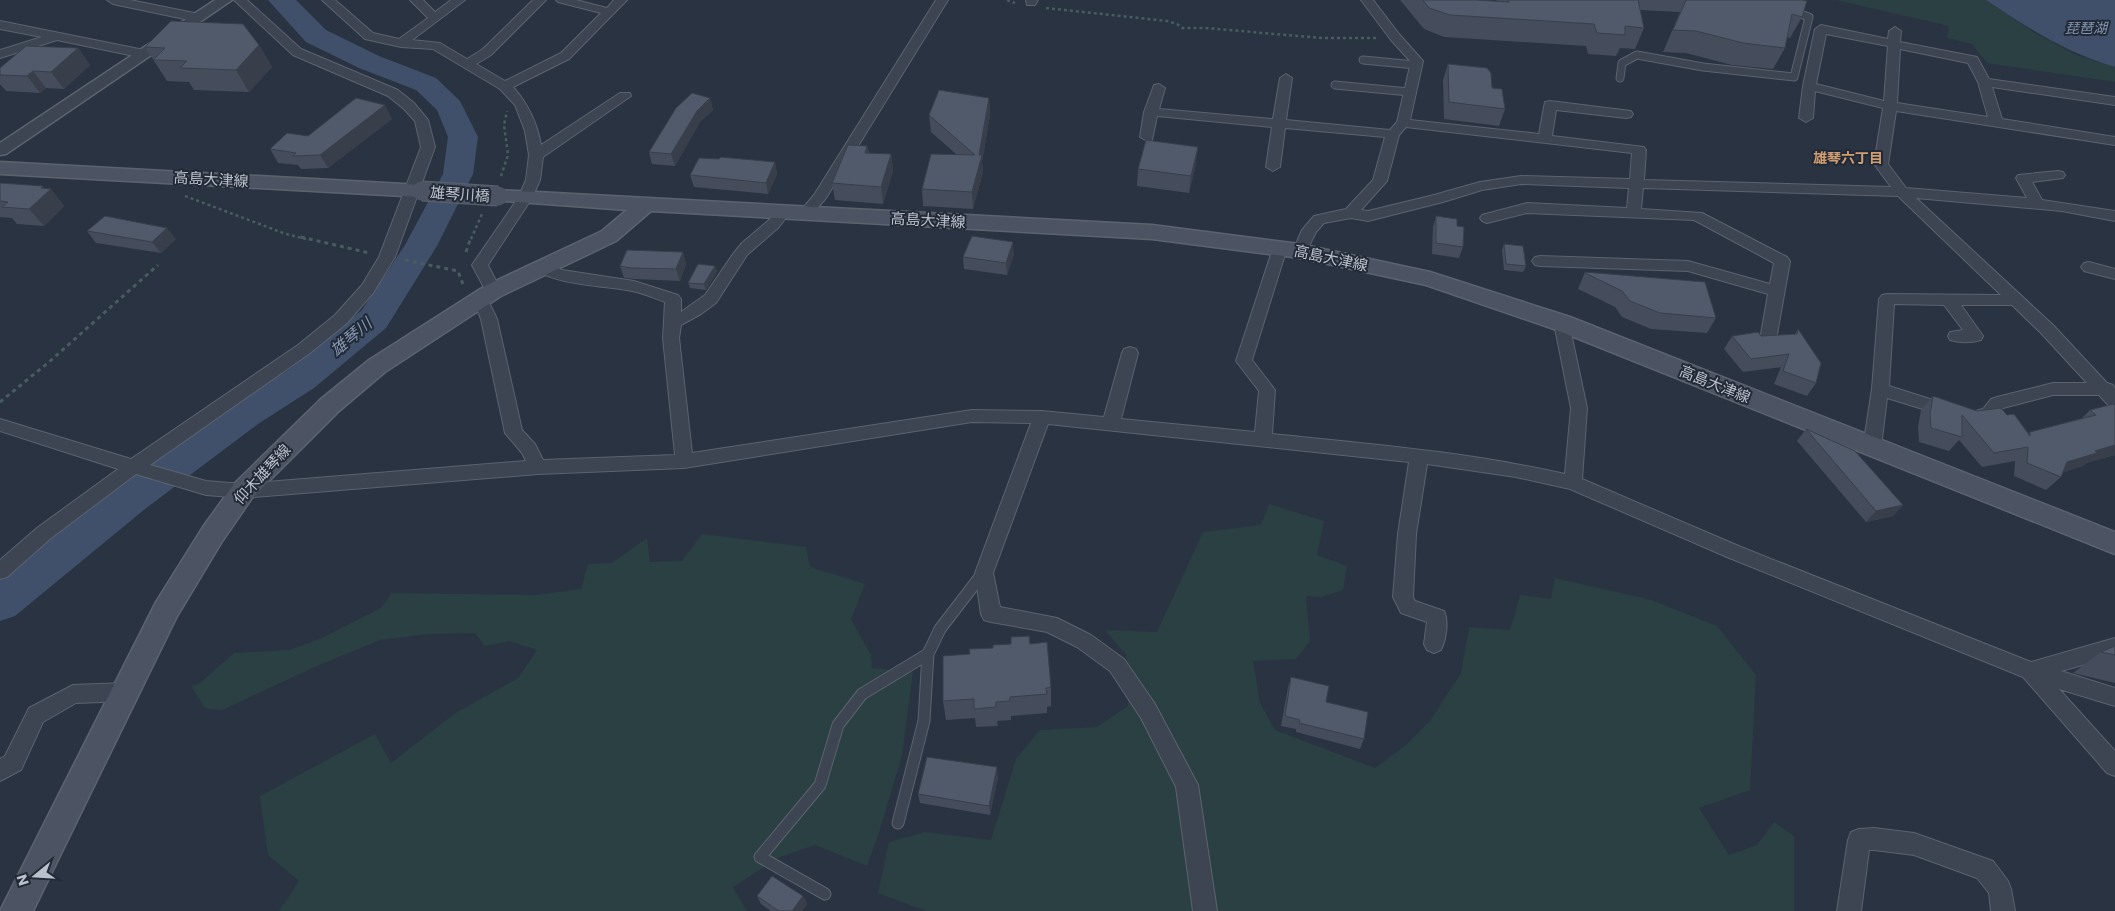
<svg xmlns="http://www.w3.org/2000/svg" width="2115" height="911" font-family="Poppins,'Noto Sans JP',sans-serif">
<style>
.green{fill:#2b4043}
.water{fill:#40506a}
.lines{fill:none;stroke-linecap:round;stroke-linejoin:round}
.river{fill:#40506a;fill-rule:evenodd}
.service-far1-casing{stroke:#5c636f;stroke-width:9}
.service-casing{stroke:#5c636f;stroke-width:13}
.minor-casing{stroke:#5c636f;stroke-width:2}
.tertiary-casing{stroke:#5c636f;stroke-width:3}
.secondary-casing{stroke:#5c636f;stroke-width:3}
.path-far1{stroke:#495c60;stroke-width:2.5;stroke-dasharray:3 3;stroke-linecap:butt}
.path{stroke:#495c60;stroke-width:3;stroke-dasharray:4 4;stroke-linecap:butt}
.service-far1{stroke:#3d4552;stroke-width:7}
.service{stroke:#3d4552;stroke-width:11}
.minor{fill:#3d4552;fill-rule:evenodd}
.tertiary{fill:#3d4552;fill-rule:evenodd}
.secondary{fill:#4c5464;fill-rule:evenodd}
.secondary-bridge-casing{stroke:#5c636f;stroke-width:21;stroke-linecap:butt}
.secondary-bridge{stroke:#4c5464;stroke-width:19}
.wall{fill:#454d5c}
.shaded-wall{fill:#383f4b}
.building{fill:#505a6b;stroke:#383f4b}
.labels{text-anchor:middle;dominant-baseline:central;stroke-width:4;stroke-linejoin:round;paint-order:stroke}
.far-water-label{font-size:14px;font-style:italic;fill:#8496b1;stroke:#222a37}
.far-neighbourhood-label{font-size:14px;font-weight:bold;fill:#d09d71;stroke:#222a37}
.street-label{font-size:15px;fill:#bbc1cc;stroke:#222a37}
.water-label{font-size:16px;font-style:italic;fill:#8496b1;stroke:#222a37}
</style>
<rect width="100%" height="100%" fill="#293342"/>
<path class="green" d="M1836 0H1986L2035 33 2076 55 2115 67V82L1987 63 1972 44 1947 38 1949 26Z
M1269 504 1324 521 1317 555 1347 566 1343 590 1321 597 1306 596 1310 641 1296 659 1253 661 1260 703 1275 730 1375 768 1405 746 1430 721 1461 673 1469 627 1510 630 1520 595 1551 599 1555 578 1651 600 1717 626 1756 675 1750 790 1699 808 1729 855 1757 845 1774 822 1794 836V911H926L878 893 889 842 925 832 991 840 1016 759 1040 730 1097 727 1128 706 1126 655 1105 630 1157 632 1203 532 1261 525Z
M702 534 806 547 810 567 865 584 851 619 871 655 872 668 913 672 902 755 879 833 867 866 815 845 780 857 733 887 747 911H279L299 881 268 855 260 796 375 734 391 763 454 714 518 678 537 650 510 641 485 646 475 633 427 634 380 640 317 666 222 710 205 708 191 686 199 684 234 653 289 650 322 638 381 608 392 593 537 595 581 589 588 564 612 563 647 538 650 562 682 561Z"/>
<path class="water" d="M1986 0H2115V67C2066 53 2028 28 1986 0Z"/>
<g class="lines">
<path class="river" d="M268 0H296L326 30 379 56 436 78 460 101 478 137 473 174 437 246 386 328 314 388 258 424 145 509 15 616 0 621V578L117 487 232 404 288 370 362 310 405 245 443 174 448 137 437 110 416 90 359 68 306 42Z"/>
<defs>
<path id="service-far1" d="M1363 60 1416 65
M1620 78 1622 63 1637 55 1703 67 1794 77 1809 17 1791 11
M1335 85 1409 92"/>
<path id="service" d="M898 823 924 721 928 654 940 629 983 573
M825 894 760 857 820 785 838 725 862 694 928 654"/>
<path id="minor" d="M107 0H130L199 14 205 18 199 22 113 4Z
M234 0H247L301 49 398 90 414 103 428 120 435 147 395 257 373 293 347 323 310 353 150 465 206 481 243 484 526 461 522 453 505 433 481 319 473 300 476 296 481 295 486 296 497 319 522 430 535 444 543 460 675 455 663 338 665 302C654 298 643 293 632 291 611 286 547 285 535 267L538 263H548L562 270 634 281 678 295 681 299V312L705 295 733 254 742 243 769 220 778 209H788L790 212 779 227 747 255 716 303 701 314 681 325 679 338 692 453 972 410 1042 411 1104 417 1122 353 1124 349 1130 347 1136 349 1138 353 1121 419 1255 432 1259 391 1236 361 1273 248 1275 245H1285L1287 248 1252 360 1275 390 1272 434C1370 444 1468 452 1565 474L1571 408 1554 323 1556 319 1562 318 1568 319 1587 408 1582 479 1741 547 2031 662 2115 638V656L2061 671 2115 688V706L2059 689 2115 751V776L2107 773 2023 677 1727 557 1570 489 1516 477 1427 464 1416 534 1413 597 1415 601 1444 611C1449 621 1446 640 1441 650L1434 653 1427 650 1424 644 1427 622 1401 613 1393 597 1398 534 1409 462 1048 424 993 573 1000 607 1057 618 1091 635 1124 659 1155 704 1198 785 1217 911H1193L1176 787 1141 718 1110 671 1077 647 1047 632 991 622 984 620 981 614 975 573 1031 423 972 422 684 468 538 474 243 498 206 495 136 474 51 538 7 577 0 579V560L37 528 118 469 0 431V419L131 459 298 345 335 315 362 285 379 257 421 147 415 121 404 109 388 96 293 55Z
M322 0H335L373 33 399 39 428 18 410 0H423L435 12 451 0H465L412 40 440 43 467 59 483 49 533 0H546L491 55 476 64 505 81 561 53 601 13 558 2 556 0H576L607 8 614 0H627L569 59 513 87C528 104 537 122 541 145L620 93H630L631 96 543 157 540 180 532 198 488 265 501 291 498 295 493 296 488 295 472 265 518 198 526 180 529 155 525 131 515 105 500 89 433 49 401 47 365 39Z
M936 0H948L826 198 810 217H800L798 214 814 195Z
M1026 0H1038L1035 5H1027Z
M1361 0H1373L1399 34 1423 61 1410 120 1539 134 1545 102 1550 101 1631 111 1633 114 1631 117 1626 118 1556 110 1552 136 1644 147 1646 150 1644 180 1891 187 1874 164 1883 108 1815 91 1813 118 1806 122 1799 118 1803 86 1815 29 1821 25 1888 39 1889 31 1895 27 1901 31 1900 42 1977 57 1989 79 2115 97V105L1992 87 2002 119 2115 137V145L1896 111 1888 164 1906 188 2027 198 2016 178 2018 175 2058 171 2063 172 2065 175 2063 178 2032 182 2042 200 2115 211V221L2062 211 1916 198 2053 325 2107 383 2113 385 2115 388V408L2109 406 2099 395H2053L2003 408 1994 419 1974 423 1968 421 1965 417 1968 413 1983 409 1991 399 1997 397 2053 383H2087L2041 333 2012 305H1961L1983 336 1981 340C1971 343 1960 343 1950 340L1948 336 1950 332 1963 330 1944 305 1894 304 1889 386 1955 407 1957 411 1955 415 1949 417 1887 398 1881 447 1878 452 1872 454 1866 452 1863 447 1872 389 1879 299 1882 295 1887 294 2001 295 1898 196 1643 188 1641 209 1702 213 1787 257 1790 261 1776 340 1774 344 1768 346 1762 344 1760 340 1768 294 1688 271 1540 266 1535 265 1532 261 1535 257 1540 256 1688 261 1770 284 1774 263 1694 220 1527 213 1487 223 1482 221 1480 218 1482 215 1527 203 1627 208 1629 188 1521 184 1482 190 1443 202 1368 221 1351 218 1324 223 1316 232 1305 254H1295L1293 251 1302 230 1314 216 1346 209 1373 180 1385 137 1285 128 1280 167 1273 171 1266 167 1272 127 1157 116 1152 140 1147 141 1140 137 1144 112 1154 85 1159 84 1165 88 1159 109 1273 119 1280 78 1286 74 1292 78 1286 120 1390 130 1397 122 1411 62 1391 40ZM1826 34 1888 46 1884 101 1816 84ZM1900 49 1968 63 1978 82 1988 117 1897 103ZM1406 127 1632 153 1630 179 1521 176 1480 182 1434 195 1368 211 1361 210 1387 181 1399 135Z
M0 21 144 50 150 54 144 58 57 40 0 58V50L42 37 0 29Z
M2089 262 2115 269V279L2084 271 2081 267 2084 263Z
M126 683 133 686 136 692 133 698 126 701 76 703 43 722 21 770 0 781V759L5 756 29 708 73 685Z
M1874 828 1914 833 1993 861 2008 881 2011 889 2015 911H1991L1989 893 1977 878 1914 855 1874 850H1869L1861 911H1837L1848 840 1851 832 1859 829Z"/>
<path id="tertiary" d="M215 0H232L6 154 0 155V143Z"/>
<path id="secondary" d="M0 162 422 185 429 187 432 191 429 195 422 197 0 174Z
M498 190 1152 225 1300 244 1430 272 1570 317 2115 532V554L1554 329 1426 285 1300 258 1152 239 651 211 616 241 501 296 385 372 339 411 252 498 221 543 176 618 33 911H0L156 602 203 527 234 484 321 399 369 360 485 286 602 231 627 210 491 200 488 196 491 192Z"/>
</defs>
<use href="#service-far1" class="service-far1-casing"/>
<use href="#service" class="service-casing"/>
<use href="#minor" class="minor-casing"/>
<use href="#tertiary" class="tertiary-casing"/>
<use href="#secondary" class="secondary-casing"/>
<path class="path-far1" d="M1007 0 1015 3
M1046 8 1167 21 1177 24 1182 28H1205L1322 38H1376
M501 176 508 155 504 125 507 111
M185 196 286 234 306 239
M471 239 482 214"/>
<path class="path" d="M301 237 369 253
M466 252 471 237
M405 260 458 271 464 287
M0 402 49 362 158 265"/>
<use href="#service-far1" class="service-far1"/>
<use href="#service" class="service"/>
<use href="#minor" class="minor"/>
<use href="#tertiary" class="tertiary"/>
<use href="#secondary" class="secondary"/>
<defs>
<path id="secondary-bridge" d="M422 191 498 196"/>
</defs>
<use href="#secondary-bridge" class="secondary-bridge-casing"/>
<use href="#secondary-bridge" class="secondary-bridge"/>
</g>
<path class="wall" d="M1400 0H1476L1497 1 1496 0H1802V17L1790 38 1787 37 1785 48 1773 69 1732 65 1686 53 1663 52 1680 12 1640 10 1644 28 1635 49 1620 48 1616 56 1588 54 1586 46 1444 37 1424 29Z
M259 45 272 67 249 92 194 90 189 82 167 81 145 47Z
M78 48 90 65 64 89 46 88 40 93 6 91 0 84V68Z
M1448 64 1492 88 1505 109 1499 126 1444 119 1443 80Z
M710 98 713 110 700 122 675 166 652 164 649 152Z
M989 98 990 115 982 162 983 172 973 209 923 206 922 189 956 154 931 132 929 115Z
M392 119 328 168 301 169 298 165 278 163 270 149 308 136Z
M867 146 869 153 891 154 893 171 883 204 835 200 832 183Z
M775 162 777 174 768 194 694 187 690 175Z
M1196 164 1189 193 1137 186 1138 169Z
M0 183 51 189 64 206 44 226 17 224 12 218 0 217Z
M1436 216 1457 226 1463 247 1459 258 1432 254 1433 227Z
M87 231 176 239 161 253 96 243Z
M1504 244 1526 266 1523 272 1504 270 1502 250Z
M683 252 686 264 680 281 635 279 624 278 620 266Z
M1014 254 1007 275 964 269 963 257Z
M715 266 717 272 706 290 690 288 688 283Z
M1585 272 1716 318 1707 333 1651 329 1622 317 1615 307 1578 289Z
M1798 329 1816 383 1807 396 1774 384 1781 367 1743 372 1724 349 1732 336H1761L1795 334Z
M1933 396 1977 411 2007 415 2028 434 2030 432 2082 418 2090 410 2115 405V455L2086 463 2083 466 2063 472 2061 477 2046 490 2014 476 2015 461 1982 467 1959 440 1949 451 1919 442 1918 427 1921 410Z
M1806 429 1903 505 1893 516 1866 522 1797 441Z
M1011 644H1030L1051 687V706L1047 707V713L1011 716V720L997 721 998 726 976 727 975 718 946 720 943 701 970 654Z
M2115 646V683L2073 673 2101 652Z
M1291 677 1326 702 1364 739 1360 749 1296 732V729L1281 726 1288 687Z
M998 777 990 815 920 803 918 794Z
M757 896H803L807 904 802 911H771L761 904Z"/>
<path class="shaded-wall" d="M259 45 272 67 249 92 236 70Z
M78 48 90 65 64 89 51 72Z
M33 71 46 88 40 93 27 76Z
M710 98 713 110 700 122 675 166 671 154 697 111Z
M989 98 990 115 982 162 983 172 973 209 972 192Z
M385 105 392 119 328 168 320 155Z
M867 146 870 163 865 153Z
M1198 147 1196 164 1189 193 1191 176Z
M891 154 893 171 883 204 881 187Z
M775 162 777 174 768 194 766 183Z
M43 186 48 191 51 189 64 206 44 226 29 209 41 188Z
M167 228 176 239 161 253 152 242Z
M1013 242 1014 254 1007 275 1006 263Z
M683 252 686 264 680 281 676 269Z
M715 266 717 272 706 290 704 284Z
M2115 445V455L2086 463 2083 466 2055 475 2067 462 2095 451Z
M1903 505 1893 516 1866 522 1876 511Z
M997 767 998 777 990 815 989 806Z
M803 896 807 904 802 911H792Z"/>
<path class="building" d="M1423 0H1476L1509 2V0H1638L1644 28 1625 26V35L1597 33 1594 24 1450 15 1429 8Z
M1686 0H1802L1807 1 1802 17 1792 14 1785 48 1743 43 1696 31 1673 30Z
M171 21 243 24 259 45 236 70 180 68 187 61 153 60 165 48 145 47Z
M26 46 78 48 51 72 33 71 27 76 0 75V68Z
M1448 64 1487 68 1491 73 1492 88 1502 89 1505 109 1449 102Z
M939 90 989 98 979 155H982L972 192 922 189 931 154 975 155 929 115Z
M692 93 710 98 697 111 671 154 649 152 676 108Z
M356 98 385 105 320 155 293 156 296 153 270 149 287 133 308 136Z
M1146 140 1198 147 1191 176 1138 169Z
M848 145 867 146 865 153 891 154 881 187 832 183Z
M721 157 775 162 766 183 690 175 699 158 719 159Z
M0 183 43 186 41 188 51 189 29 209 2 207 8 202 0 201Z
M105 216 167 228 152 242 87 231Z
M1436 216 1457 219V226L1464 227 1463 247 1436 243Z
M972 236 1013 242 1006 263 963 257Z
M1504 244 1523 246 1526 266 1506 264Z
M627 250 683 252 676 269 631 268 620 266Z
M698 264 715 266 704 284 688 283Z
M1585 272 1705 282 1716 318 1660 313 1630 301 1622 291 1585 273Z
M1798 329 1821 363 1816 383 1783 371 1789 354 1751 359 1732 336 1758 332 1761 336 1797 334Z
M1933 396 1977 411 2001 408 2007 415 2014 414 2030 436V432L2096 415 2090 410 2113 404 2115 405V445L2095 451 2097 453 2067 462 2061 477 2027 463 2028 447 1994 453 1962 415V437L1931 428 1930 414Z
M1806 429 1855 451 1903 505 1876 511Z
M1029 636 1030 644 1047 642 1051 687 1046 688 1047 694 1010 697V701L996 702V707L974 709V699L943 701V656L970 654 969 649 993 648V645L1011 644V637Z
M2115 646V655L2101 652Z
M1291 677 1329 686 1326 702 1368 712 1364 739 1299 723 1300 720 1285 716Z
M927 757 997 767 989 806 918 794Z
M772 876 803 896 792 911H779L757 896Z"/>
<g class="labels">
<g class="far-water-label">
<text x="2086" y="28">琵琶湖</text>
</g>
<g class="far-neighbourhood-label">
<text x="1848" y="158">雄琴六丁目</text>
</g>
<g class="street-label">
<text transform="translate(211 179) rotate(3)">高島大津線</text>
<text transform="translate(460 194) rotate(4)">雄琴川橋</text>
<text transform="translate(928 220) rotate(3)">高島大津線</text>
<text transform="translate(1331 258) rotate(12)">高島大津線</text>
<text transform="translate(1715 384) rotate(22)">高島大津線</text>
<text transform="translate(262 474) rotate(-47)">仰木雄琴線</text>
</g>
<g class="water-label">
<text transform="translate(351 337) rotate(-40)">雄琴川</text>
</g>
</g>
<g transform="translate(35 876) rotate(252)" stroke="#222a37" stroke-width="4" paint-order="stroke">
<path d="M0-4L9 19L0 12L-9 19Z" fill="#bbc1cc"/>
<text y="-8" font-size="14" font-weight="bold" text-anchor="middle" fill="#bbc1cc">N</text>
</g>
</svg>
